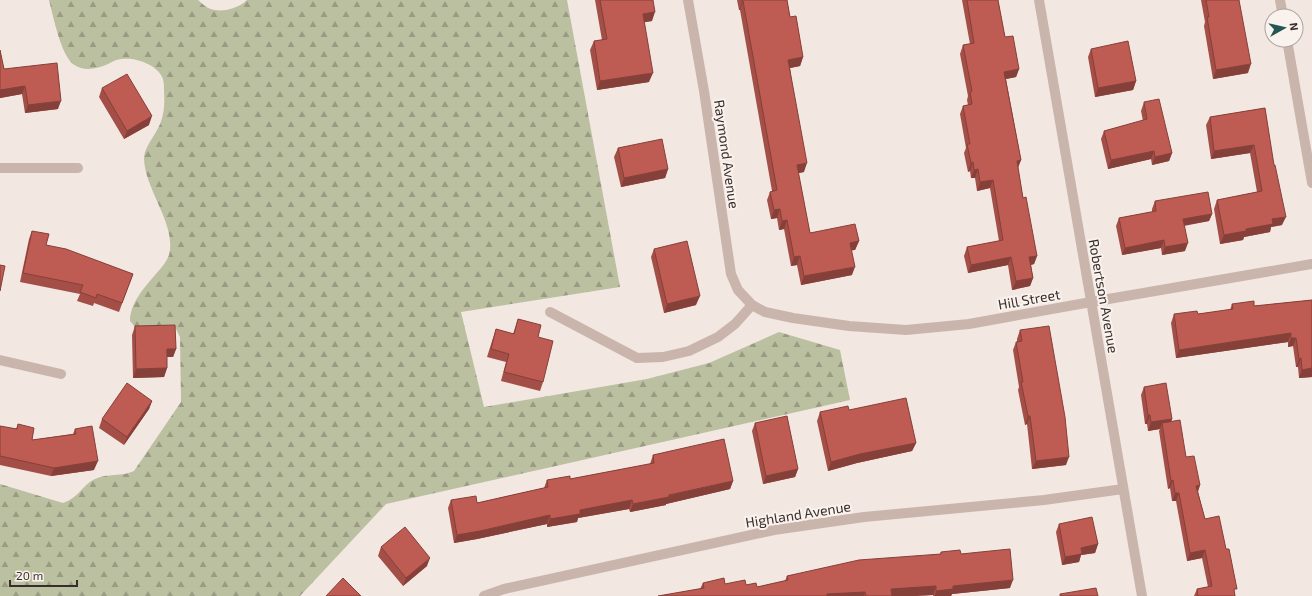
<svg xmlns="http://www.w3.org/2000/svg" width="1312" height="596" font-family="'Exo 2',sans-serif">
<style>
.forest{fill:url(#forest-firs)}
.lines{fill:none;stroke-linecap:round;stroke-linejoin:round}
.lane{stroke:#cab5ad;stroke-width:10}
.street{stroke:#cab5ad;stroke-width:10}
.wall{fill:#a34e47}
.shaded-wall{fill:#854039}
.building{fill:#be5b52;stroke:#854039}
.labels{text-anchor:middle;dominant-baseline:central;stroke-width:4;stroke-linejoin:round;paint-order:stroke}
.street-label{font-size:14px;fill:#382d2b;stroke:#f9f2ed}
</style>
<defs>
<pattern id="forest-firs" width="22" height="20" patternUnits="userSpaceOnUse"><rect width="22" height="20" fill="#bbc0a1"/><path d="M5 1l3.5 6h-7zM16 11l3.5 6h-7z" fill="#999c83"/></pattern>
</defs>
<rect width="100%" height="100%" fill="#f2e7e1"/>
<path class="forest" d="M49 0H198C202 3 206 8 211 9 222 13 239 8 247 0H567L620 287 461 312 484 407 647 379 709 363 779 332 840 350 850 400 386 504 300 596H0V484L63 503C80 497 82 485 95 479 107 473 122 477 134 471L181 402 180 337 176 329 169 327H135L130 321C130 303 144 288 155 275 161 268 166 263 169 255 177 225 145 190 144 159 144 149 151 141 156 132 164 119 165 106 164 91 164 88 164 83 163 79 158 65 136 57 122 59 117 59 112 62 108 64 97 69 83 72 73 64 61 55 53 16 49 0Z"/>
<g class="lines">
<path class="lane" d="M550 312 637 358 663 357 689 351 718 337 735 324 752 305"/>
<path class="street" d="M688 0 704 91 731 274 738 290 752 305 765 312 793 318 849 326 906 330 969 324 1091 302 1312 264
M1039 0 1142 596
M1280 0 1283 16
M1287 40 1312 183
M0 168H78
M0 360 61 374
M484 596 504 589 774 530 864 517 1044 500 1123 489"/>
</g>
<path class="wall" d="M595 0H653L652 21 644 22 649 82 597 90 590 50 594 41 602 40Z
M737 0H787L790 17 803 57 800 66 790 68 804 172 798 173 810 233 859 241 855 250H851L852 275 801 285 797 265 791 266 784 229 779 230 777 218 771 219 767 200 770 192 772 191 740 10H739Z
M962 0H998L1005 37 1019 69 1016 77 1006 79 1021 160 1018 168 1023 198 1037 256 1034 264 1031 265 1033 278 1030 286 1012 290 1008 265 968 273 964 256 967 247 999 241 990 188 977 191 975 178H971L970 171 968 172 964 153 966 148 960 114 963 106 968 105 967 100 968 96 960 54 963 45 970 44Z
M1201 0H1239L1248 73 1213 79 1204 26 1205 22Z
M1091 49 1136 81 1133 90 1095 97 1088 57Z
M0 50 4 69 58 109 25 113 22 94 0 98Z
M102 88 149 125 124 139 99 97Z
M1144 102 1172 153 1169 161 1152 165 1151 159 1108 169 1101 139 1104 131 1143 121 1141 111Z
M1265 108 1282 225 1271 227 1270 232 1244 237 1243 240 1220 244 1214 209 1217 200 1257 192 1250 153 1211 159 1206 125 1210 117Z
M618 148 668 169 665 178 621 187 614 157Z
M1155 201 1212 214 1209 221 1184 226 1185 251 1162 255 1161 248 1122 255 1116 226 1119 218 1152 212V209Z
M32 231 46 245 133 274 119 312 94 303 93 306 77 301 80 294 20 282 29 239Z
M654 249 696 305 664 313 651 257Z
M1312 300V377L1299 378 1298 367H1296L1293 346 1288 347V342L1176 358 1171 323 1174 314H1198L1230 310 1232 304 1254 306Z
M518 319 538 337 543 382 540 391 501 381 506 362 487 357 493 338 496 329 513 334Z
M135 326 176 349 173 357H167V368L164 377 133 378 132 335Z
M1020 330 1066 465 1032 469 1027 424 1025 425 1018 390 1019 387 1013 350 1016 342H1017V339Z
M1144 387 1172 419 1171 422 1186 457 1200 485 1198 492 1205 519 1235 596H1194L1197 589 1208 587 1202 558 1187 561 1176 501H1172L1170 488 1168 489 1159 431 1160 429 1148 431 1147 424H1145L1141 395Z
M152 401 149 409 124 445 99 428 102 419Z
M849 410 916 443 912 451 857 463 828 471 817 421 820 412Z
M755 423 798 469 795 477 763 484 752 431Z
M18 424 32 440 73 434 75 429 94 470 51 476 0 465V426L16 429Z
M653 455 733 481 730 489 666 504V505L630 512 629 509 578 518 577 522 547 527V524L477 539 454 543 448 508 451 500 477 503 544 488 547 480 570 479 650 464Z
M1059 524 1098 544 1095 553 1081 555 1079 562 1062 565 1056 532Z
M381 547 427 566 403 586 378 556Z
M941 552 961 554 1010 588 952 594 951 596H933V595L914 596H658L700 589 703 583 725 584 746 585 757 587 785 581 787 576 940 554Z"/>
<path class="shaded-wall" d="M743 1 740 10H739L742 2Z
M655 12 652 21 640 23 643 14Z
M803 57 800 66 785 69 788 60Z
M1251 64 1248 73 1213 79 1216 70Z
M1019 69 1016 77 1001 80 1004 72Z
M653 73 649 82 597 90 600 81Z
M1136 81 1133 90 1095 97 1098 88Z
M25 86 22 94 0 98V90Z
M61 101 58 109 25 113 28 105Z
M152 116 149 125 124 139 127 131Z
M1254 145 1250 153 1211 159 1214 151Z
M1154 151 1151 159 1108 169 1111 160Z
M1172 153 1169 161 1152 165 1155 157Z
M1021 160 1017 169V161Z
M973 162 970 171 968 172 971 163Z
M807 163 804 172 794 174 797 165Z
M668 169 665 178 621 187 624 178Z
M978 169 975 178H971L974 170Z
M993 180 990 188 977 191 980 182Z
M780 209 777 218 771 219 774 210Z
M1212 214 1209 221 1180 226 1183 219Z
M1286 217 1282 225 1271 227 1270 232 1244 237 1243 240 1220 244 1224 235 1246 229 1272 219Z
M787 220 784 229 779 230 782 221Z
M1164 240 1161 248 1122 255 1125 248Z
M859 241 855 250 847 251 850 243Z
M1188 243 1185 251 1162 255 1165 247Z
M800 256 797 265 791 266 794 257Z
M1037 256 1034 264 1026 266 1029 257Z
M1011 257 1008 265 968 273 971 265Z
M855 267 852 275 801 285 804 276Z
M1033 278 1030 286 1012 290 1016 281Z
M700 296 696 305 664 313 667 304Z
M1291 333 1288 342 1176 358 1179 350Z
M1291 338H1296L1293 346 1288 347Z
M167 349H176L173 357H164Z
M1301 358 1298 367H1296L1299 359Z
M167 368 164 377 133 378 136 369Z
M1312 368V377L1299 378 1302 370Z
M152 401 149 409 124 445 127 437Z
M1148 415H1150L1147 424H1145Z
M1028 416H1030L1027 424 1025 425Z
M1172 419 1169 428 1162 423 1160 429 1148 431 1151 422Z
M916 443 912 451 857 463 828 471 831 462 860 454Z
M1069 457 1066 465 1032 469 1036 461Z
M98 461 94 470 51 476 54 468Z
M798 469 795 477 763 484 766 476Z
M1173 480 1170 488 1168 489 1171 481Z
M733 481 730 489 666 504V505L630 512 633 504Z
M1200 485 1197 493 1196 486Z
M1175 493H1179L1176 501H1172Z
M632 500 629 509 578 518 577 522 547 527 550 519 580 510Z
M550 515 547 524 477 539 454 543 457 535Z
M1098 544 1095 553 1081 555 1079 562 1062 565 1065 557 1081 548Z
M1205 550 1202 558 1187 561 1190 553Z
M430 558 427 566 403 586 406 578Z
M1013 580 1010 588 952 594 951 596H935L936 591 953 586Z
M936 586 933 595 914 596H889L891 589Z
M865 592 864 596H826L827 594Z"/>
<path class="building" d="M600 0H653L655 12 643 14 653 73 600 81 594 41 607 39Z
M742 0H787L790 17 796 16 803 57 788 60 807 163 797 165 810 233 855 224 859 241 850 243 855 267 804 276 800 256 794 257 787 220 782 221 780 209 774 210 770 192 777 190 743 1 742 2Z
M967 0H998L1005 37 1013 36 1019 69 1004 72 1021 160 1017 161 1023 198 1026 197 1037 256 1029 257 1033 278 1016 281 1011 257 971 265 967 247 1003 240 993 180 980 182 978 169 974 170 973 162 971 163 967 144H970L963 106 972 104 970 92 972 91 963 45 974 43Z
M1206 0H1239L1251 64 1216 70 1207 17H1209Z
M1128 41 1136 81 1098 88 1091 49Z
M0 50 4 69 57 63 61 101 28 105 25 86 0 90Z
M127 74 152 116 127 131 102 88Z
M1159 99 1172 153 1155 157 1154 151 1111 160 1104 131 1147 119 1144 102Z
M1265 108 1274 165H1275L1286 217 1272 219 1273 224 1246 229V231L1224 235 1217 200 1262 191 1254 145 1214 151 1210 117Z
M662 139 668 169 624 178 618 148Z
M1208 192 1212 214 1183 219 1188 243 1165 247 1164 240 1125 248 1119 218 1156 211 1155 201Z
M32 231 49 234 46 245 66 249 133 274 122 303 97 294 96 298 80 292 83 285 23 273Z
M687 241 700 296 667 304 654 249Z
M0 265 5 266 0 291Z
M1312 300V368L1302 370 1301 358 1299 359 1296 338H1291V333L1179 350 1174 314 1197 311 1198 314 1233 309 1232 304 1254 301V306Z
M518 319 541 325 538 337 553 341 543 382 504 372 509 354 491 349 496 329 514 334Z
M175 325 176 349H167V368L136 369 135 326Z
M1049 326 1065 417 1069 457 1036 461 1030 416H1028L1021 382H1023L1016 342 1022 341 1020 330Z
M127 383 152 401 127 437 102 419Z
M1166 383 1172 419 1151 422 1150 415H1148L1144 387Z
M906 398 916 443 860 454 831 462 820 412 848 406 849 410Z
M787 416 798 469 766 476 755 423Z
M1180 420 1186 457 1194 456 1200 485 1196 486 1205 519 1219 516 1226 549H1229L1237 589H1234L1235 596H1198L1197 589 1212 586 1205 550 1190 553 1179 493H1175L1173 480 1171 481 1162 423Z
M18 424 34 428 32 440 76 434 75 429 92 426 98 461 54 468 0 456V426L17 429Z
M724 439 733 481 669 495V497L633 504 632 500 580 510V514L550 519V515L480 531 457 535 451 500 476 496 477 503 548 487 547 480 570 476V479L654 463 653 455Z
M1092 517 1098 544 1081 548 1082 554 1065 557 1059 524Z
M405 527 430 558 406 578 381 547Z
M1010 549 1013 580 953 586V589L936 591V586L891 589 892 596H866L865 592 827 594V596H658L704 588 703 583 724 578 725 584 745 580 746 585 756 583 757 587 788 580 787 576 859 560 941 554V552L960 550 961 554Z
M343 578 361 596H326Z
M1096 588 1098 596H1060V594Z"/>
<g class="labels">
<g class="street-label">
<text transform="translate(727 154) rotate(82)">Raymond Avenue</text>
<text transform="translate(1104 296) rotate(80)">Robertson Avenue</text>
<text transform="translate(1029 299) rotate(-10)">Hill Street</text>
<text transform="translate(798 514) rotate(-9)">Highland Avenue</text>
</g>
</g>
<g transform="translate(1284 28) rotate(82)"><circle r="19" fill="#f9f2ed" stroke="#aca39f"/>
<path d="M0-3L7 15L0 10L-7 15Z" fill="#235852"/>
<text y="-6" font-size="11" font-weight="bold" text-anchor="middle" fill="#382d2b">N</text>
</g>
<path d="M10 580v6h67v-6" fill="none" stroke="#382d2b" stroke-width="2"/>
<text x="16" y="580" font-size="12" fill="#382d2b" stroke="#f9f2ed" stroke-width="3" paint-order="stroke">20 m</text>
</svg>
